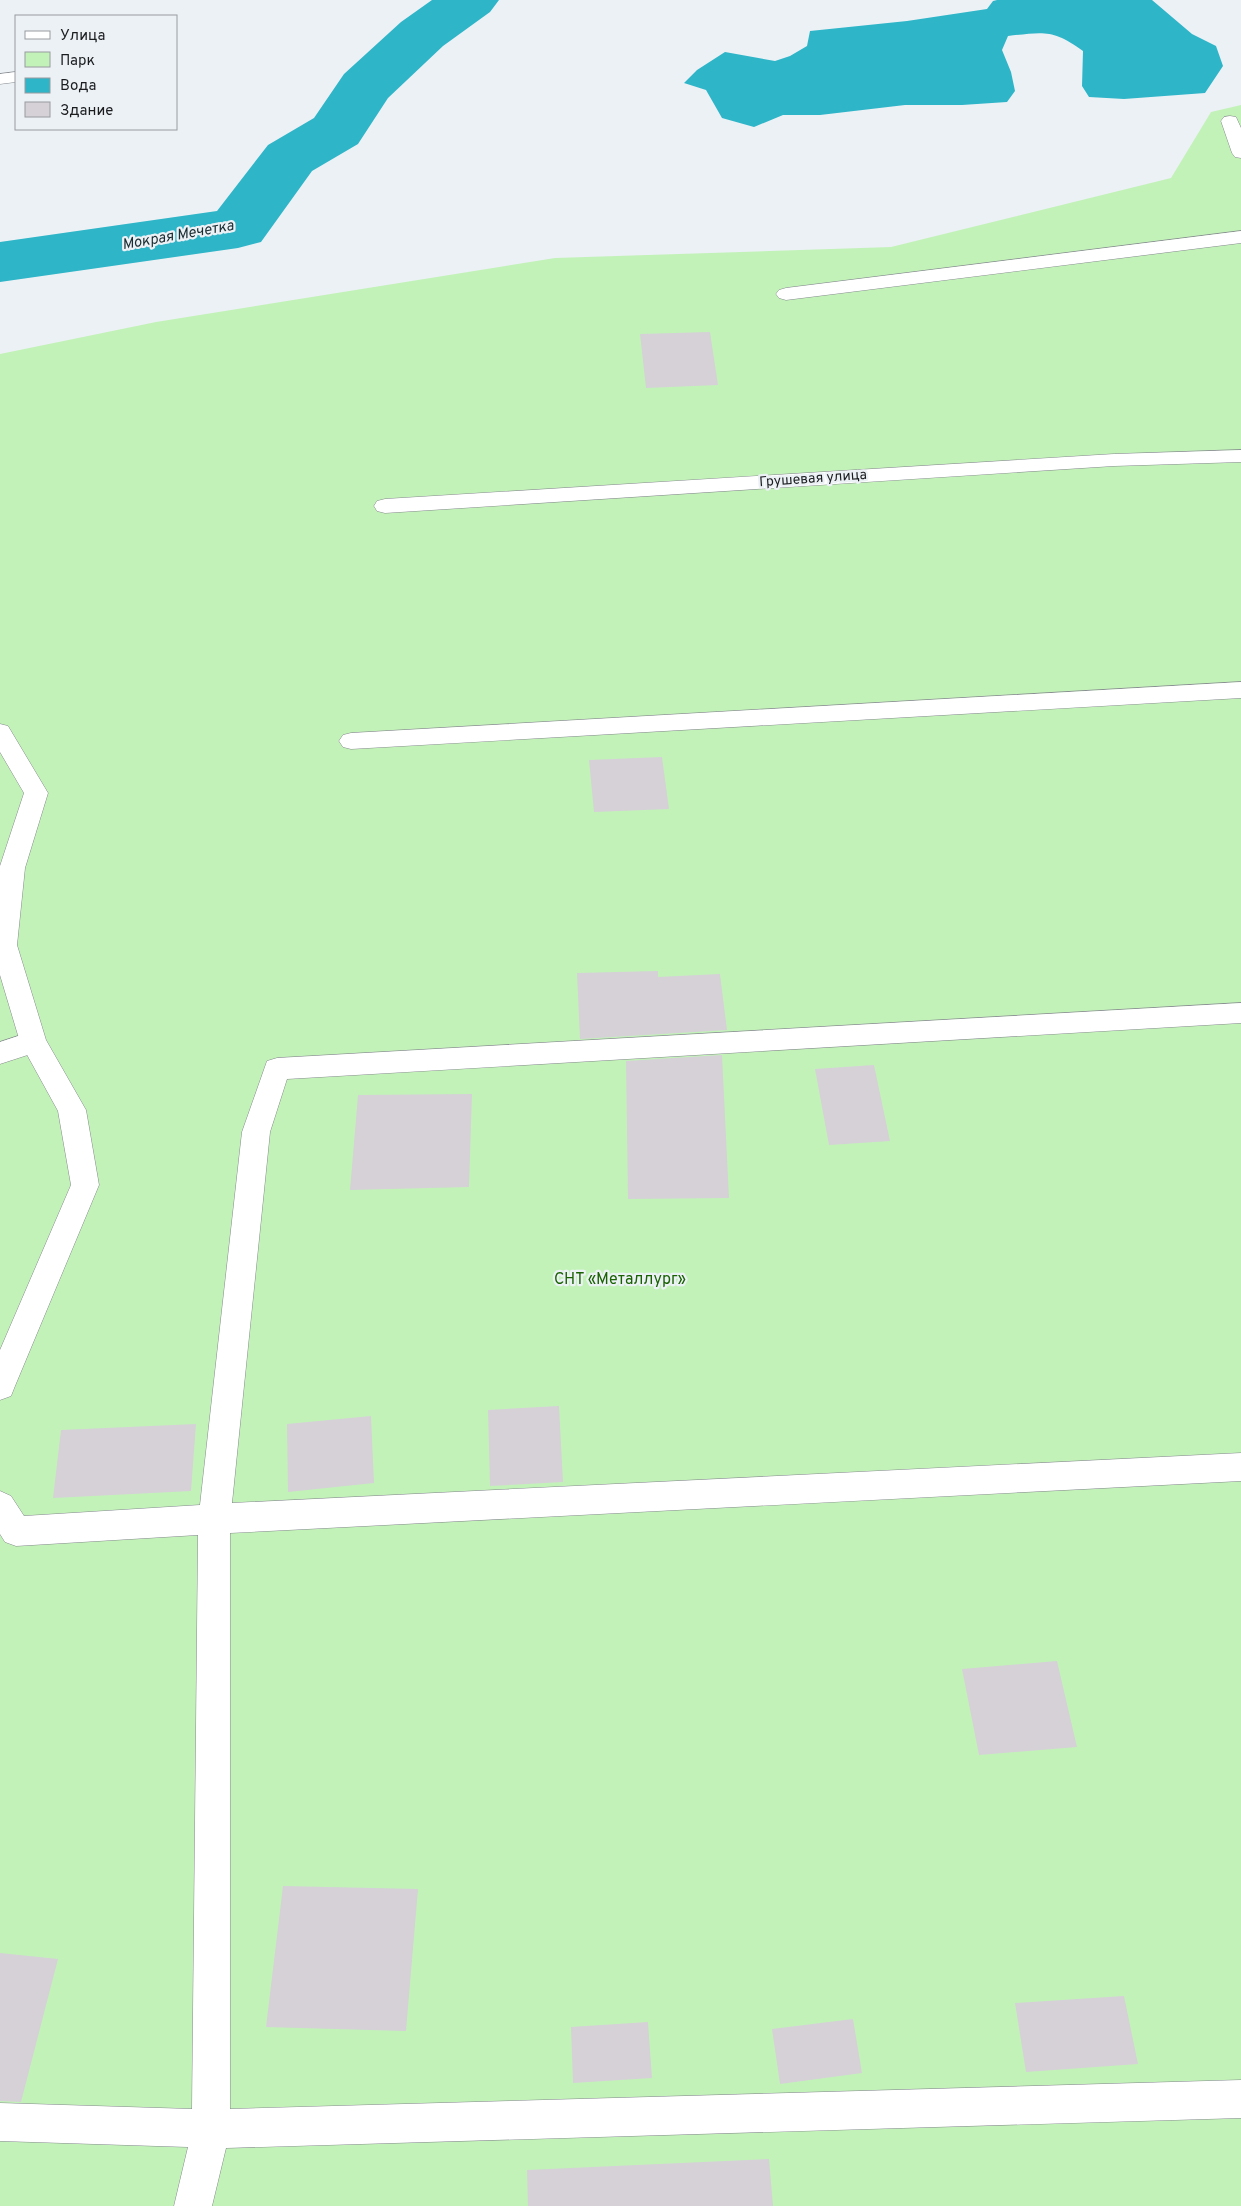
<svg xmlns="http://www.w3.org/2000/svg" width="1241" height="2206" font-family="Overpass,sans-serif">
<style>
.green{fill:#c3f2b9}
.water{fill:#2fb5c8}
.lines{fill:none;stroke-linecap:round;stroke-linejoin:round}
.river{fill:#2fb5c8;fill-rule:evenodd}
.building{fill:#d5d1d7}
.lane-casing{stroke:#85898e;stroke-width:1}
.street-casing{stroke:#85898e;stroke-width:1}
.lane{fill:#fff;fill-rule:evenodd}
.street{fill:#fff;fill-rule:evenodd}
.labels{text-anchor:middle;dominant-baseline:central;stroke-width:4.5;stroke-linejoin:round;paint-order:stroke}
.far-street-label{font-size:14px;fill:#1a1c1e;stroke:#ecf1f6}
.far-water-label{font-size:15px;font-style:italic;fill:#192e32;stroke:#ecf1f6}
.park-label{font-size:16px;fill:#186300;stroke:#ecf1f6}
</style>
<rect width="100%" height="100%" fill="#ecf1f6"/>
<path class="green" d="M1241 105V2206H0V354L156 322 555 258 891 247 1171 178 1211 112Z"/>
<path class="water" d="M997 0H1152L1192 34 1216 46 1223 66 1205 93 1124 99 1089 97 1082 86 1083 51C1053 29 1044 32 1008 36L1002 50 1011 72 1015 91 1007 102 962 105H905L820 115H783L754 127 722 118 706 90 684 83 697 70 725 52 775 61 790 56 807 46 810 31 907 21 987 9 993 1Z"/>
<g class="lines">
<path class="river" d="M432 0H499L490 12 443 46 388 98 358 144 312 171 261 242 238 248 0 282V242L217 211 268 145 314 118 344 74 401 22Z"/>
</g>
<path class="building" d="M710 332 718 385 646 388 640 334Z
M662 757 669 809 594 812 589 760Z
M658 971V977L720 974 727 1030 580 1039 577 973Z
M722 1055 729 1198 628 1199 626 1061Z
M874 1065 890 1141 829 1145 815 1069Z
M472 1094 469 1187 350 1190 358 1095Z
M559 1406 563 1482 490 1486 488 1410Z
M371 1416 374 1483 288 1492 287 1424Z
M196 1424 191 1491 53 1498 61 1430Z
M1057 1661 1077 1747 979 1755 962 1669Z
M283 1886 418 1889 406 2031 266 2027Z
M0 1953 58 1959 21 2102 0 2101Z
M1124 1996 1138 2064 1026 2072 1015 2003Z
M853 2019 862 2073 780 2084 772 2029Z
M648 2022 652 2078 573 2083 571 2027Z
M769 2159 773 2206H528L527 2170Z"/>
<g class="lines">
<defs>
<path id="lane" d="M16 72V82L0 84V74Z
M1230 116 1236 117 1241 128V158L1235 157 1232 153 1221 121 1224 117Z
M1241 231V243L786 300 779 298 776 294 779 290 786 288Z
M1241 450V462L1114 466 385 513 377 511 374 506 377 501 385 499 1114 454Z
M1241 682V698L351 749 343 747 339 741 343 735 351 733Z
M0 724 8 726 48 793 25 868 17 945 46 1040 86 1110 99 1185 15 1386 11 1396 0 1400V1350L71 1185 58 1111 20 1042 0 975V866L24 793 0 752Z
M1241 1003V1023L287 1079 270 1132 232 1503 1241 1453V1481L230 1533V2109L1241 2080V2118L226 2148 212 2206H174L188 2147 0 2141V2103L192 2109 198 1535 16 1546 5 1542 0 1534V1491L11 1496 24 1516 200 1505 242 1132 267 1061 277 1058Z"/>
<path id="street" d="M33 1031 43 1034 46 1042 43 1050 0 1064V1042Z"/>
</defs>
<use href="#lane" class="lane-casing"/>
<use href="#street" class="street-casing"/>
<use href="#lane" class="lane"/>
<use href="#street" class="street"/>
</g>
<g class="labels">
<g class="far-street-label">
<text transform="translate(813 479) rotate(-4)">Грушевая улица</text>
</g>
<g class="far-water-label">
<text transform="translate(178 236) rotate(-10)">Мокрая Мечетка</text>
</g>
<g class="park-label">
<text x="620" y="1280">СНТ «Металлург»</text>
</g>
</g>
<rect x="15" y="15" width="162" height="115" fill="#ecf1f6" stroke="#989ca0"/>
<rect x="25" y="31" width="25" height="8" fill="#ffffff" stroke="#989ca0"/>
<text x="60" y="40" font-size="15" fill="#1a1c1e">Улица</text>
<rect x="25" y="52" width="25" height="15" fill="#c3f2b9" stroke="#989ca0"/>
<text x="60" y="65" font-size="15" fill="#1a1c1e">Парк</text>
<rect x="25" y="78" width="25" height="15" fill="#2fb5c8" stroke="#989ca0"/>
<text x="60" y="90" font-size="15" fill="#1a1c1e">Вода</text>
<rect x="25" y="102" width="25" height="15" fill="#d5d1d7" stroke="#989ca0"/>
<text x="60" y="115" font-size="15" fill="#1a1c1e">Здание</text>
</svg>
